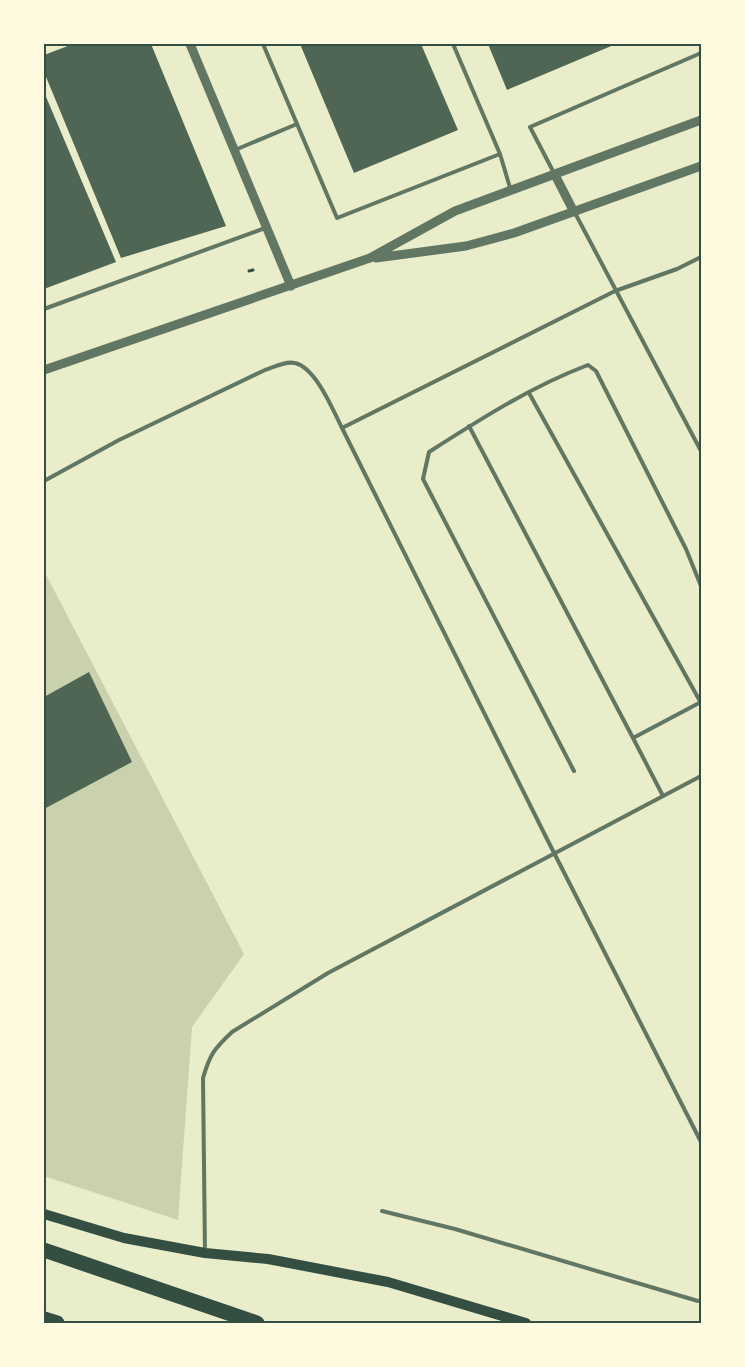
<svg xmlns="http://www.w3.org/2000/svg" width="745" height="1367" font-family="'Varela Round',sans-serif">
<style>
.green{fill:#cad2ad}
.building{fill:#4f6655}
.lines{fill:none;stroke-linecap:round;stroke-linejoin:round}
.path{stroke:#344e41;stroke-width:3}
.service{stroke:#617663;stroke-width:4}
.tertiary{stroke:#617663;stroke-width:9}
.secondary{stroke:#344e41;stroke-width:10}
.motorway{stroke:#344e41;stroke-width:15}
.neatline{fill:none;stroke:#344e41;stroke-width:2}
</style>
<rect width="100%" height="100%" fill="#e9edc9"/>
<path class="green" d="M44 571 244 954 192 1027 178 1220 44 1176Z"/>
<path class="building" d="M73 44H151L226 226 121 258 44 72V55Z
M300 44H421L458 130 354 173Z
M488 44H616L507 90Z
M44 92 116 262 44 289Z
M89 672 132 762 44 809V697Z"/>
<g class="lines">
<path class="path" d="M249 271 253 270"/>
<path class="service" d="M263 44 337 218 500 154
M453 44 500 154 511 191
M235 150 297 124
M554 173 530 127 701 53
M575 213 701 451
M44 309 265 228
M529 393 701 703
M469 426 633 738
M342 428 615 291 677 269 701 257
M44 481 119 440 265 370C274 367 285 361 295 363 316 368 333 410 342 428L546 837 701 1142
M574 771 423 479 429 452C479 420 532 386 588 365L596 371 686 549 701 586
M663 796 633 738 701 702
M382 1211 455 1229 698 1301
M205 1253 203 1078C210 1054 214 1049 232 1032L328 973 701 776"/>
<path class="tertiary" d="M190 44 291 286
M555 175 574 212
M376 258 466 246 514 233 701 166
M44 370 370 258 455 211 701 120"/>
<path class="secondary" d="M44 1214 124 1238 205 1253 268 1259 388 1282 526 1323"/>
<path class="motorway" d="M44 1250 257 1323
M44 1319 57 1323"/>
</g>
<rect width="745" height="1367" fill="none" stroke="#fefae0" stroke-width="90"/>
<rect x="45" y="45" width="655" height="1277" class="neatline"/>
</svg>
